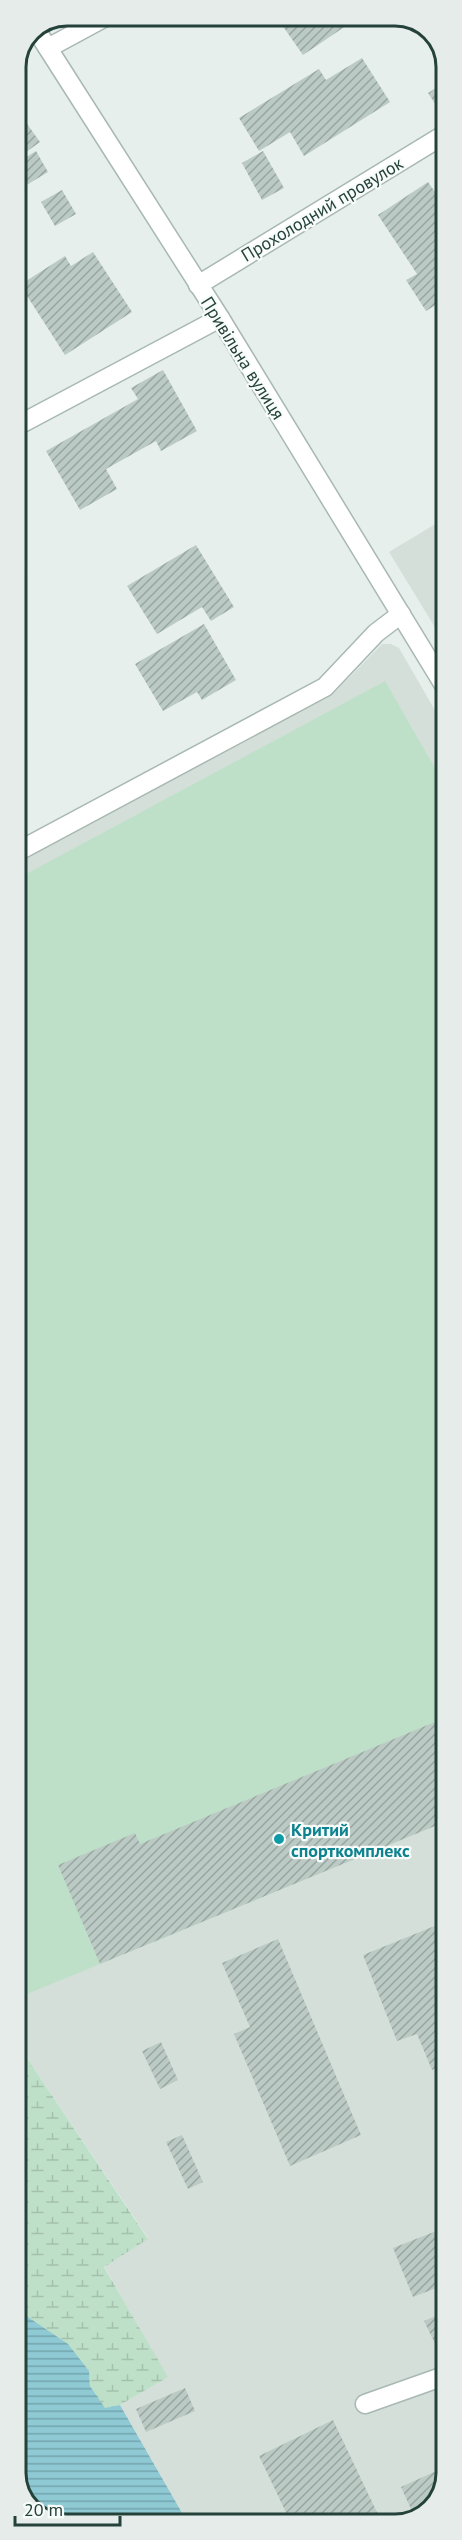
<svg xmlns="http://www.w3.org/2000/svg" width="462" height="2540" font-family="'PT Sans',sans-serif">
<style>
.built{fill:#d4dfda}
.wetland{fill:url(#wetland-marsh)}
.green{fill:#bfe0c8}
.water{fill:url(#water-rules)}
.building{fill:url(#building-hatch)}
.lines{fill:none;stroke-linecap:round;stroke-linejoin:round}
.minor-casing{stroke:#a8b8b2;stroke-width:21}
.tertiary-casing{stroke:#a8b8b2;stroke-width:21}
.minor{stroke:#fff;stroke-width:18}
.tertiary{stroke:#fff;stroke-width:18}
.culture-dot{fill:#0f9aa8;stroke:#f7fbf9;stroke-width:2}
.labels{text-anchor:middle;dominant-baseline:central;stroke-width:4.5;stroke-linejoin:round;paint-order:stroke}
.street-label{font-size:18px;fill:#24423a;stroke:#f7fbf9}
.culture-label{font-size:18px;font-weight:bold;fill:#0d838f;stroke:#f7fbf9;text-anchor:start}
.rim{fill:none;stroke:#24423a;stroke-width:3}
</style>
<defs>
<pattern id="wetland-marsh" width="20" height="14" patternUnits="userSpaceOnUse" patternTransform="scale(1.5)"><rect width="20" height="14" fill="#bfe0c8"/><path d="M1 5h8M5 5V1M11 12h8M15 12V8" fill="none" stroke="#a4c1ad"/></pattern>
<pattern id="water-rules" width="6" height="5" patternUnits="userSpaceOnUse" patternTransform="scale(1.5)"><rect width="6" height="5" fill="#8ec9d4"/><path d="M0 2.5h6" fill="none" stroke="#74a5ad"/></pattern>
<pattern id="building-hatch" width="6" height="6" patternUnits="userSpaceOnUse" patternTransform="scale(1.5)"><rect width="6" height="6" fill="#bbcac4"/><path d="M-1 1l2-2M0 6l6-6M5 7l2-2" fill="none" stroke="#98a6a0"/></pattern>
</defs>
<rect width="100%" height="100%" fill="#e6efeb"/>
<path class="built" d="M447 517V647L389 552Z
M382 644H391L399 648 447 731V2474L434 2507 402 2525H189L120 2405 167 2377 104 2266 148 2238 15 2040V864L334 693Z"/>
<path class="wetland" d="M15 2040 148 2239 104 2267 168 2377 120 2405 105 2409 90 2386 89 2371C72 2355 38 2316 15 2313Z"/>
<path class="green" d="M385 681 447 789V1821L15 1999V880Z"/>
<path class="water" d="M15 2313 25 2315 68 2344 89 2371 90 2386 105 2408 120 2405 189 2525H60L30 2510 15 2480Z"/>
<path class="building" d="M275 15H362L303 55Z
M362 58 390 102 304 156 290 132 259 151 239 118 319 69 326 80Z
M447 81V114L443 116 428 93Z
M15 107 40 142 15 160Z
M36 151 48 172 20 189 15 182V164Z
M263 151 284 188 262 200 242 163Z
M428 182 447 209V298L426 311 406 280 417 274 378 215Z
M62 190 76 214 55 226 41 202Z
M93 252 132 312 65 355 20 285 65 256 71 266Z
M163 370 197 431 161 451 156 441 106 469 117 489 80 510 46 451 138 399 131 388Z
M196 545 234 607 211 621 202 607 157 634 127 586Z
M204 624 236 680 202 700 197 692 163 711 135 664Z
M447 1717V1821L100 1964 58 1865 135 1833 140 1844Z
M447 1921V2063L432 2070 417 2034 397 2041 363 1955Z
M278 1939 361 2135 290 2166 234 2034 250 2027 222 1963Z
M161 2042 178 2080 160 2089 142 2051Z
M182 2135 203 2182 188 2189 166 2142Z
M444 2228 447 2236V2284L413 2297 393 2248Z
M447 2311V2358L443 2360 424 2321Z
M185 2388 195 2411 146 2432 136 2409Z
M447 2390V2410L440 2393Z
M333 2420 383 2525H292L259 2456Z
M447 2466V2474L434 2507 415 2518 401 2487Z"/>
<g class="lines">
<defs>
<path id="minor" d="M48 48 109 15
M198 285 447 133
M15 427 220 318
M15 853 325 687 376 633 401 614
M365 2404 447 2375"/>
<path id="tertiary" d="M35 28 220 318 447 690"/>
</defs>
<use href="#minor" class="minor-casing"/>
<use href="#tertiary" class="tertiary-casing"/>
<use href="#minor" class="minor"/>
<use href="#tertiary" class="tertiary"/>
</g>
<circle class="culture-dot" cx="279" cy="1839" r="6"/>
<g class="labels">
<g class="street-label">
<text transform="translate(322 209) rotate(-31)">Прохолодний провулок</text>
<text transform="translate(243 358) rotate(58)">Привільна вулиця</text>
</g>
<g class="culture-label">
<text x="291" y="1829">Критий<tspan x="291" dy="21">спорткомплекс</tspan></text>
</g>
</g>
<path d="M0 0H462V2540H0ZM67 26H395A41 41 0 0 1 436 67V2473A41 41 0 0 1 395 2514H67A41 41 0 0 1 26 2473V67A41 41 0 0 1 67 26Z" fill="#e6ecea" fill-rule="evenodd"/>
<path class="rim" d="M67 26H395A41 41 0 0 1 436 67V2473A41 41 0 0 1 395 2514H67A41 41 0 0 1 26 2473V67A41 41 0 0 1 67 26Z"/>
<path d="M15 2516v9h105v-9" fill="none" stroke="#24423a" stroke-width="3"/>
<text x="24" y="2516" font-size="18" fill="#24423a" stroke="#f7fbf9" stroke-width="4.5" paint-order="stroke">20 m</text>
</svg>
